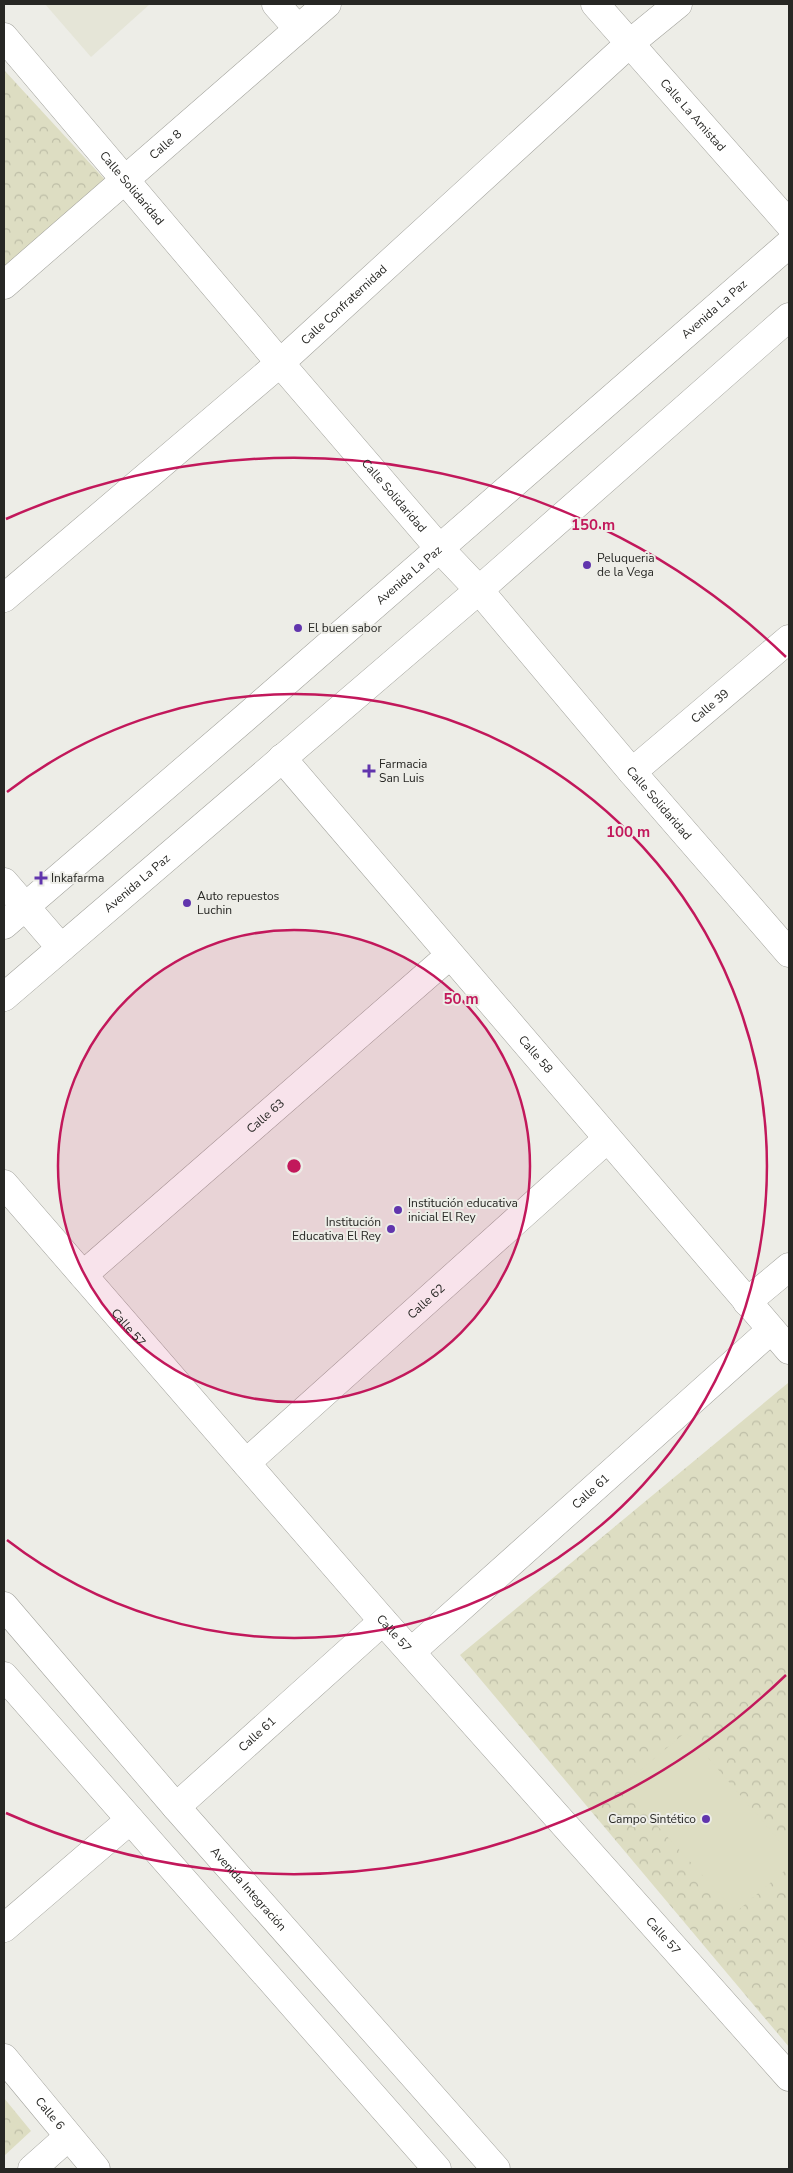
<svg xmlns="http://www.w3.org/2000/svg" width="793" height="2173" font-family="'Nunito Sans',sans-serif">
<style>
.built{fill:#e5e5d7}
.park{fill:url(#park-crowns)}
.garden{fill:#ddddc2}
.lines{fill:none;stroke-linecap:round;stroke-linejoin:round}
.street-casing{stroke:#a2a29c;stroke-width:29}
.secondary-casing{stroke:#a2a29c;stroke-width:29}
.street{stroke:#fff;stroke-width:28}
.secondary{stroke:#fff;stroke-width:28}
.ring{fill:none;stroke:#c2185b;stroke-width:2.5}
.poi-dot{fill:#6135ad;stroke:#edede7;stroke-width:2}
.labels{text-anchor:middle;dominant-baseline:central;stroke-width:4;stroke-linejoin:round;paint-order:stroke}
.street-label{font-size:12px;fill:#272724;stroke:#edede7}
.poi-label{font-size:12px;fill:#272724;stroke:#edede7;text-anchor:start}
.centre{fill:#c2185b;stroke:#edede7;stroke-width:2.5}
.ring-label{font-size:15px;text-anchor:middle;font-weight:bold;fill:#c2185b;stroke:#edede7;stroke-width:4;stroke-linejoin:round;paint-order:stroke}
</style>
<defs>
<pattern id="park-crowns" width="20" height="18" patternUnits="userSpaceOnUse" patternTransform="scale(1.25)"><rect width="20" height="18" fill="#ddddc2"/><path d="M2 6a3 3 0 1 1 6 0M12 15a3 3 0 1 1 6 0" fill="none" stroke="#bebea7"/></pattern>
</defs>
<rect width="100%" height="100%" fill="#edede7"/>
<path class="built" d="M45 4H150L91 57Z"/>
<path class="park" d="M4 70 108 183 4 273Z
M788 1383 789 1384V2047L460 1655Z
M4 2098 31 2131 4 2156Z"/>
<path class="garden" d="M686 1732 789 1852V1867L736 1912 621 1786Z"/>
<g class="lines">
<defs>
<g id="street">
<path d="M276 4 298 29"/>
<path id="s1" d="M595 4 789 224"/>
<path id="s2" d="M4 37 280 363 440 549 479 590 632 772 789 953"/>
<path id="s3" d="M4 285 327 4"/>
<path id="s4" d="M4 598 280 363 629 44 678 4"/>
<path id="s5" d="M282 758 789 1350"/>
<path id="s6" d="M632 772 789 639"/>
<path d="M4 882 61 948"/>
<path id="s7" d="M4 1184 383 1621 789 2077"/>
<path id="s8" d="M83 1275 449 956"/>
<path d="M747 1302 789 1267"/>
<path id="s9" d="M246 1463 607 1139"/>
<path id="s10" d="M411 1652 771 1330"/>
<path id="s11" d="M176 1807 383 1621"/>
<path d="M4 1928 130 1820"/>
<path id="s12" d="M4 2058 96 2169"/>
<path d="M32 2169 68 2137"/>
</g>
<g id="secondary">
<path id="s13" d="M4 925 246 717 789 244"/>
<path id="s14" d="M4 997 479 590 789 317"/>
<path id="s15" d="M4 1606 176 1807 496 2169"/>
<path d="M4 1676 437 2169"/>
</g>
</defs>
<use href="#street" class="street-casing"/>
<use href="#secondary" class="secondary-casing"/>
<use href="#street" class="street"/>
<use href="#secondary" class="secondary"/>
</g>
<circle cx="294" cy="1166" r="236" fill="#c2185b" fill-opacity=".12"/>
<g class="ring">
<circle cx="294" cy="1166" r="236"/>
<path d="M7 792A472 472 0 1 1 7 1540"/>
<path d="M786 1675A708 708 0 0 1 6 1813M6 519A708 708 0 0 1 786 657"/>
</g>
<g class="poi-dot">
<circle cx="587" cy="565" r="5"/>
<circle cx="298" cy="628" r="5"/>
<path d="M366.5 763.5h5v5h5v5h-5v5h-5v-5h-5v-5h5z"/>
<path d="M38.5 870.5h5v5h5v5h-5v5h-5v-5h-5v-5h5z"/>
<circle cx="187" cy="903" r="5"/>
<circle cx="398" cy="1210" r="5"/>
<circle cx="391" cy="1229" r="5"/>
<circle cx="706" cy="1819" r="5"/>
</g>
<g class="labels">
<g class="street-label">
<text stroke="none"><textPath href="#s1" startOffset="148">Calle La Amistad</textPath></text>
<text stroke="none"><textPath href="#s3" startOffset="214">Calle 8</textPath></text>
<text stroke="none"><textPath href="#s2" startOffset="198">Calle Solidaridad</textPath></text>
<text stroke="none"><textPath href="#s4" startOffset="449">Calle Confraternidad</textPath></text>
<text stroke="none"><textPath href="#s13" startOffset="940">Avenida La Paz</textPath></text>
<text stroke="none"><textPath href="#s2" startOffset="602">Calle Solidaridad</textPath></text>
<text stroke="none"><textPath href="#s13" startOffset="535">Avenida La Paz</textPath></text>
<text stroke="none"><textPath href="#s6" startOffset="102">Calle 39</textPath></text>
<text stroke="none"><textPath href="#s2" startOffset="1008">Calle Solidaridad</textPath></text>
<text stroke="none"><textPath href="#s14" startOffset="175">Avenida La Paz</textPath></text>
<text stroke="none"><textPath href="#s5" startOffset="390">Calle 58</textPath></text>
<text stroke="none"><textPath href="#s8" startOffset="242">Calle 63</textPath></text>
<text stroke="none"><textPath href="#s9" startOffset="242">Calle 62</textPath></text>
<text stroke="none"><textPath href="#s7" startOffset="190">Calle 57</textPath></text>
<text stroke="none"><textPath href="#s10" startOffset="241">Calle 61</textPath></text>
<text stroke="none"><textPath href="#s7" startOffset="595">Calle 57</textPath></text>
<text stroke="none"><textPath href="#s11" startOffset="109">Calle 61</textPath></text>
<text stroke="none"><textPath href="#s15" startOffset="374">Avenida Integración</textPath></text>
<text stroke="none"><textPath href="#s7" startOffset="1000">Calle 57</textPath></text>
<text stroke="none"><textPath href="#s12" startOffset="72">Calle 6</textPath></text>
</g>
<g class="poi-label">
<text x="597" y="558">Peluqueria<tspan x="597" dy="14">de la Vega</tspan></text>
<text x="308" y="628">El buen sabor</text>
<text x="379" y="764">Farmacia<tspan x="379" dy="14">San Luis</tspan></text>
<text x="51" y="878">Inkafarma</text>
<text x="197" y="896">Auto repuestos<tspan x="197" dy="14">Luchin</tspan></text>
<text x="408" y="1203">Institución educativa<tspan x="408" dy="14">inicial El Rey</tspan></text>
<text x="381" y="1222" text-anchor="end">Institución<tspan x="381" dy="14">Educativa El Rey</tspan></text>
<text x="696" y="1819" text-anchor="end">Campo Sintético</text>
</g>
</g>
<circle cx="294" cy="1166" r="8" class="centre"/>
<g class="ring-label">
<text x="593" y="530">150 m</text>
<text x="628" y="837">100 m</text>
<text x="461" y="1004">50 m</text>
</g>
<rect width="793" height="2173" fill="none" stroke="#272724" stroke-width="10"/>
</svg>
